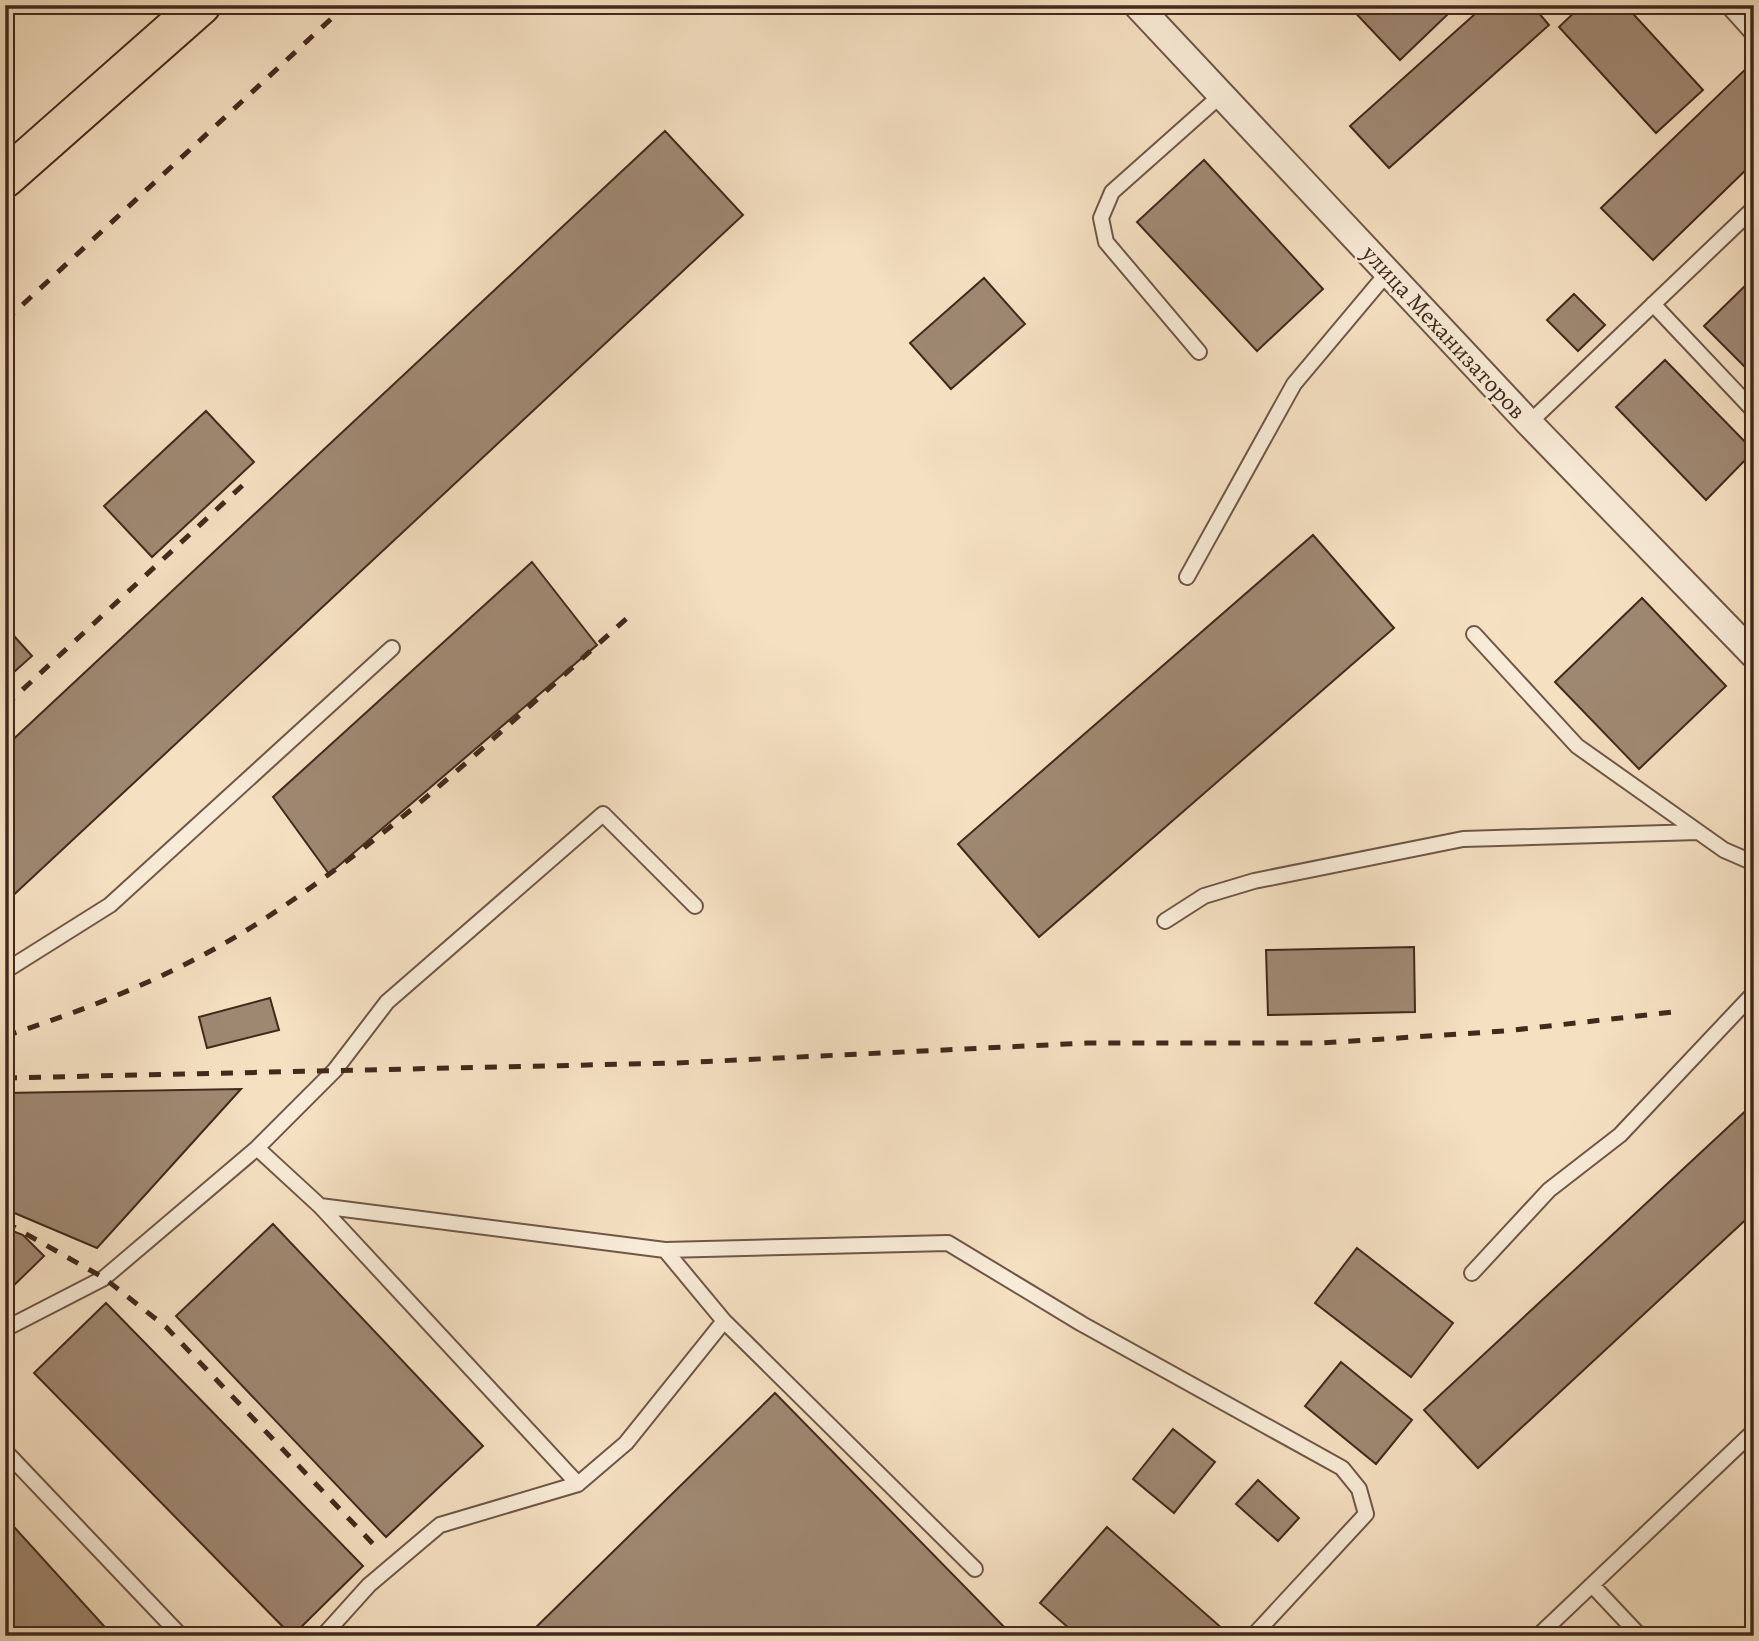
<svg xmlns="http://www.w3.org/2000/svg" width="1759" height="1641" font-family="Alegreya,serif">
<style>
.building{fill:#9f8872;stroke:#42291c;stroke-width:2}
.lines{fill:none;stroke-linecap:round;stroke-linejoin:round}
.lane-casing{stroke:#6f5746;stroke-width:18}
.street-casing{stroke:#6f5746;stroke-width:30}
.highway-casing{stroke:#42291c;stroke-width:42}
.lane{stroke:#f8ebd7;stroke-width:14}
.street{stroke:#f8ebd7;stroke-width:26}
.highway{stroke:#f5e0c2;stroke-width:38}
.rail{stroke:#42291c;stroke-width:5;stroke-dasharray:12 12;stroke-linecap:butt}
.labels{text-anchor:middle;dominant-baseline:central;stroke-width:5;stroke-linejoin:round;paint-order:stroke}
.street-label{font-size:24px;fill:#42291c;stroke:#f8ebd7}
</style>
<rect width="100%" height="100%" fill="#f5e0c2"/>
<filter id="stains"><feTurbulence type="fractalNoise" baseFrequency=".00286" numOctaves="4"/><feColorMatrix values="0 0 0 0 .2 0 0 0 0 .09 0 0 0 0 .02 0 0 0 .5 -.17"/></filter>
<radialGradient id="worn" r=".72"><stop offset=".6" stop-color="#630" stop-opacity="0"/><stop offset="1" stop-color="#630" stop-opacity=".3"/></radialGradient>
<path class="building" d="M1348 5H1438L1447 15 1400 60Z
M1485 5H1532L1549 25 1389 168 1350 126Z
M1582 5H1625L1703 90 1656 133 1559 27Z
M1754 61V162L1653 260 1601 208Z
M665 131 743 215 5 903V747Z
M1204 160 1323 289 1257 351 1137 222Z
M984 278 1025 324 951 389 910 343Z
M1751 280 1754 284V376L1704 326Z
M1574 294 1605 325 1578 351 1547 320Z
M1665 360 1754 451 1706 500 1616 407Z
M206 411 254 462 152 557 104 506Z
M1313 535 1394 628 1039 937 958 844Z
M532 562 597 645 329 874 273 797Z
M1642 598 1726 686 1639 769 1555 682Z
M5 626 32 656 5 680Z
M1414 947 1415 1012 1268 1015 1266 950Z
M270 998 279 1030 207 1048 199 1017Z
M241 1089 97 1248 5 1209V1093Z
M1754 1103V1212L1478 1468 1424 1410Z
M273 1224 483 1446 386 1537 176 1316Z
M5 1228 23 1235 44 1256 5 1294Z
M1357 1248 1453 1323 1411 1377 1315 1303Z
M106 1303 363 1566 292 1636 34 1373Z
M1341 1362 1412 1420 1376 1464 1305 1406Z
M775 1393 1013 1636H527Z
M1173 1429 1215 1462 1174 1513 1133 1479Z
M1258 1480 1299 1518 1278 1541 1236 1504Z
M5 1517 113 1636H5Z
M1107 1527 1224 1630 1219 1636H1078L1040 1603Z"/>
<g class="lines">
<defs>
<path id="lane" d="M1727 5 1754 35
M1653 304 1754 411
M1199 352 1106 242 1101 218 1112 192 1220 96
M1529 423 1754 208
M1187 577 1294 384 1388 272
M1474 634 1577 746 1724 850 1754 863
M1165 921 1204 896 1254 881 1463 839 1698 832
M5 971 110 905 392 648
M257 1148 320 1206 578 1484 440 1525 369 1585 323 1636
M320 1206 665 1250
M1472 1273 1549 1190 1620 1135 1754 993
M724 1321 975 1569
M5 1329 104 1278 257 1148 335 1070 387 1002 603 814 695 906
M5 1451 181 1636
M578 1484 626 1443 724 1321 665 1250 948 1243 1082 1324 1342 1468 1359 1489 1366 1514 1253 1636
M1592 1585 1640 1636
M1538 1636 1754 1431"/>
<path id="street" d="M1137 5 1529 423 1754 655"/>
<path id="highway" d="M5 178 201 5"/>
</defs>
<use href="#lane" class="lane-casing"/>
<use href="#street" class="street-casing"/>
<use href="#highway" class="highway-casing"/>
<use href="#lane" class="lane"/>
<use href="#street" class="street"/>
<use href="#highway" class="highway"/>
<path class="rail" d="M5 321 346 5
M5 706 245 483
M5 1036C89 1009 172 976 247 930 390 841 510 722 635 611
M5 1078 676 1063 1087 1043H1322L1505 1031 1682 1011
M5 1222 104 1278 166 1327 376 1547"/>
</g>
<g class="labels">
<g class="street-label">
<text transform="translate(1444 332) rotate(47)">улица Механизаторов</text>
</g>
</g>
<rect width="1759" height="1641" fill="none" stroke="#f5e0c2" stroke-width="28"/>
<rect x="7" y="7" width="1745" height="1627" fill="none" stroke="#42291c" stroke-width="3.5"/>
<rect x="14" y="14" width="1731" height="1613" fill="none" stroke="#42291c" stroke-width="2"/>
<rect width="100%" height="100%" filter="url(#stains)"/>
<rect width="100%" height="100%" fill="url(#worn)"/>
</svg>
